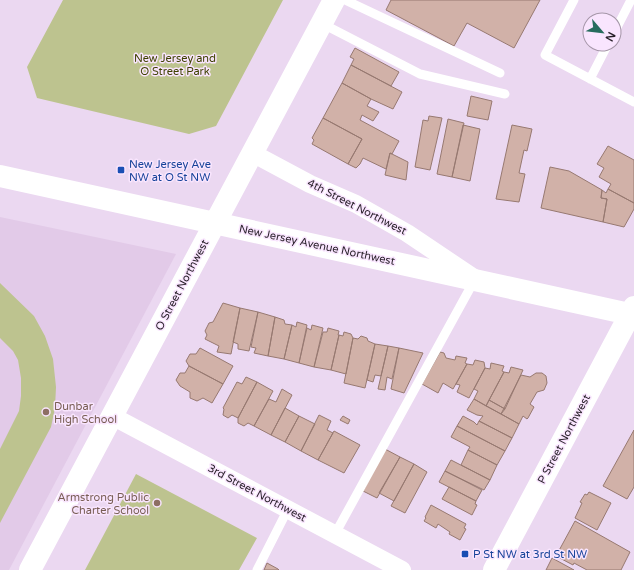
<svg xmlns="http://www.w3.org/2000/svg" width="634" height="570" font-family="'Varela Round',sans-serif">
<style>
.built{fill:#e2cae8}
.green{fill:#bdc38f}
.building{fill:#d1b1a8;stroke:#977971}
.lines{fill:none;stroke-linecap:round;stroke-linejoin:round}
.service{stroke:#fff;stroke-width:9}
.minor{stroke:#fff;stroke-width:18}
.tertiary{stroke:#fff;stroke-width:22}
.transit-dot{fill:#1a4fb4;stroke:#f9e5fe;stroke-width:1.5}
.education-dot{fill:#8d6e63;stroke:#f9e5fe;stroke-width:1.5}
.labels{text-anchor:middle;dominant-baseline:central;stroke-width:3;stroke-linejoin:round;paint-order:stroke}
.park-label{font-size:11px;fill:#3e4200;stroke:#f9e5fe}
.transit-label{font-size:11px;fill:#164399;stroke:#f9e5fe;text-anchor:start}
.street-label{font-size:11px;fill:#271f28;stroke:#f9e5fe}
.education-label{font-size:11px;fill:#785e54;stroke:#f9e5fe;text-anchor:start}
</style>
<rect width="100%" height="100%" fill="#ebd8f1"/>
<path class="built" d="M0 217 176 254 9 570H0Z"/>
<path class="green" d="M63 0H283L216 126 189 134 37 98 27 67Z
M0 283 34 316 45 336 53 359 56 387 55 408 51 427 0 523V449L19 411 21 396V378L18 360 13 351 0 338Z
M136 474 257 538 239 570H85Z"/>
<path class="building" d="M391 0H540L514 48 467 23 454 46 386 10Z
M355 48 399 72 391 86 351 65 354 59 350 57Z
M351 65 402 92 393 109 371 99 342 83Z
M342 83 371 99 367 106 379 112 373 121 362 115 360 120 399 141 392 154 390 153 386 169 363 158 360 164 356 168 348 164 362 139 323 118Z
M471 96 492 101 488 120 467 116Z
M429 116 442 118 430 170 415 167 423 120 428 121Z
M323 118 362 139 348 164 312 144 314 140 312 138Z
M448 119 464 123 452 177 437 174Z
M463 125 480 129 470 181 452 177Z
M512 125 532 129 527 151 524 150 519 173 525 174 519 202 496 199Z
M608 146 634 160V203L608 189 611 184 599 177 604 168 597 164Z
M390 153 408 162 406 180 385 175Z
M550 167 569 171 602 190 601 198 607 199 603 222 541 208Z
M608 189 634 203V209L624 227 603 222 607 199 601 198 602 190 606 193Z
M223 303 240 308 231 354 217 352 219 346 205 339 207 335 205 331 209 323 213 322Z
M240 308 258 312 249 351 238 349V344L233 342Z
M258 312 275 317 268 356 254 353 256 348 251 347Z
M275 317 284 320 285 324 292 325 284 359 268 356Z
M297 322 307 325 299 363 284 359 292 325 296 327Z
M312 325 323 328 314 367 299 363 307 328 311 330Z
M328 328 339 331 338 335H339L331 370 314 367 323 332H327Z
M344 332 351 334 353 338 346 374 331 370 339 335 343 336Z
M361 336 367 338 368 341 375 344 365 388 344 383 353 338 358 339Z
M375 344 388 346 381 376 375 375 373 382 367 380Z
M388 346 399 348 392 379 387 377 385 390 378 389Z
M200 348 233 366 223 384 189 366 186 361 190 354H196Z
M399 348 423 353 404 393 391 389Z
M440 352 444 353 446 358 455 360 456 356 467 358 465 363 467 364 453 389 443 383 438 393 422 384Z
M475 360 484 362 485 368 469 398 457 392 460 385 456 384 467 364 473 365Z
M491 363 504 366 502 371 504 372 486 406 474 399 478 391 474 389 485 368 490 369Z
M189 366 223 384 212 403 203 398 197 401 190 398V392L180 386 176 380 180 373H185Z
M511 367 523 370 505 409 489 400 504 372 509 373Z
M536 373H542L546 376 547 383 544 390 537 392 530 404 534 407 528 418 527 419 523 416 519 424 501 414 521 375 530 377Z
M246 377 257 382 238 418 232 415 228 418 223 415 224 409 223 408 237 382 242 384Z
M257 382 273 391 254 426 248 423 244 426 238 423V418Z
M282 389 292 395 271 435 254 426 269 399 276 402Z
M474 399 519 424 512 438 479 421 483 416 477 415 467 410Z
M489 400 505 409 501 414 486 406Z
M285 408 299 416 285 442 271 435Z
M319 415 331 421 327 430 333 433 318 460 301 451Z
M299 416 315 424 301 451 285 442Z
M343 416 350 420 348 424 340 420Z
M463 416 474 422 477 425 479 421 512 438 505 451 457 426Z
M457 426 505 451 497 465 468 450 470 447 451 437Z
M634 430V487L627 499 603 486Z
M334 431 360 445 344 473 318 460Z
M385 449 400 457 377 498 363 491Z
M468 450 497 465 490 480 461 465Z
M400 457 414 464 394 501 379 493Z
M451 460 490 480 484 490 445 471Z
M414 464 427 472 405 513 391 506Z
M445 471 482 490 476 501 439 482Z
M449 487 476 501 475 504 477 505 472 515 442 499Z
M589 492 611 503 597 530 575 518 582 503 580 502 585 494 587 495Z
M431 505 466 524 464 528 466 529 460 540 449 534 450 532 438 524 436 528 424 521 426 518 425 517Z
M575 521 630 552 621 570H587L574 563 573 565 556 556Z
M552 558 574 570H546Z
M267 563 278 569 279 570H264Z"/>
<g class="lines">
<path class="service" d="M345 0 500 73
M574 0 545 55 634 102
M321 23 420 74 505 94
M614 33 631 0
M590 79 608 44
M335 534 474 281
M257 570 288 509"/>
<path class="minor" d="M252 153 310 184 356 204 407 233 474 278
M112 416 402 570"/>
<path class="tertiary" d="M0 176 634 315
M30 570 334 0
M494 570 634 307"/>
</g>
<g class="transit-dot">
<rect x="117" y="166" width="8" height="8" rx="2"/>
<rect x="461" y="550" width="8" height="8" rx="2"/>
</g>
<g class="education-dot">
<circle cx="46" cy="412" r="4"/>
<circle cx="157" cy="503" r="4"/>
</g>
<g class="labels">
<g class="park-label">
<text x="175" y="58">New Jersey and<tspan x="175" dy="13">O Street Park</tspan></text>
</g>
<g class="transit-label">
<text x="129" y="164">New Jersey Ave<tspan x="129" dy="13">NW at O St NW</tspan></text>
<text x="473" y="554">P St NW at 3rd St NW</text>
</g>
<g class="street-label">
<text transform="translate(357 207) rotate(27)">4th Street Northwest</text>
<text transform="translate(317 245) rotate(12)">New Jersey Avenue Northwest</text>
<text transform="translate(182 285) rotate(-62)">O Street Northwest</text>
<text transform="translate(564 439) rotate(-62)">P Street Northwest</text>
<text transform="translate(257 493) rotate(28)">3rd Street Northwest</text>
</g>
<g class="education-label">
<text x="54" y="406">Dunbar<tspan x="54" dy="13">High School</tspan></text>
<text x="149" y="497" text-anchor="end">Armstrong Public<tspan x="149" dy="13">Charter School</tspan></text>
</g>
</g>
<g transform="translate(602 32) rotate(118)"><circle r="19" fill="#f9e5fe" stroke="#a596a8"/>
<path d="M0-3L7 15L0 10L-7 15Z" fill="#276c5e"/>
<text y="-6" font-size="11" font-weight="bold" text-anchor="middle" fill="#271f28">N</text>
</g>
</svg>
